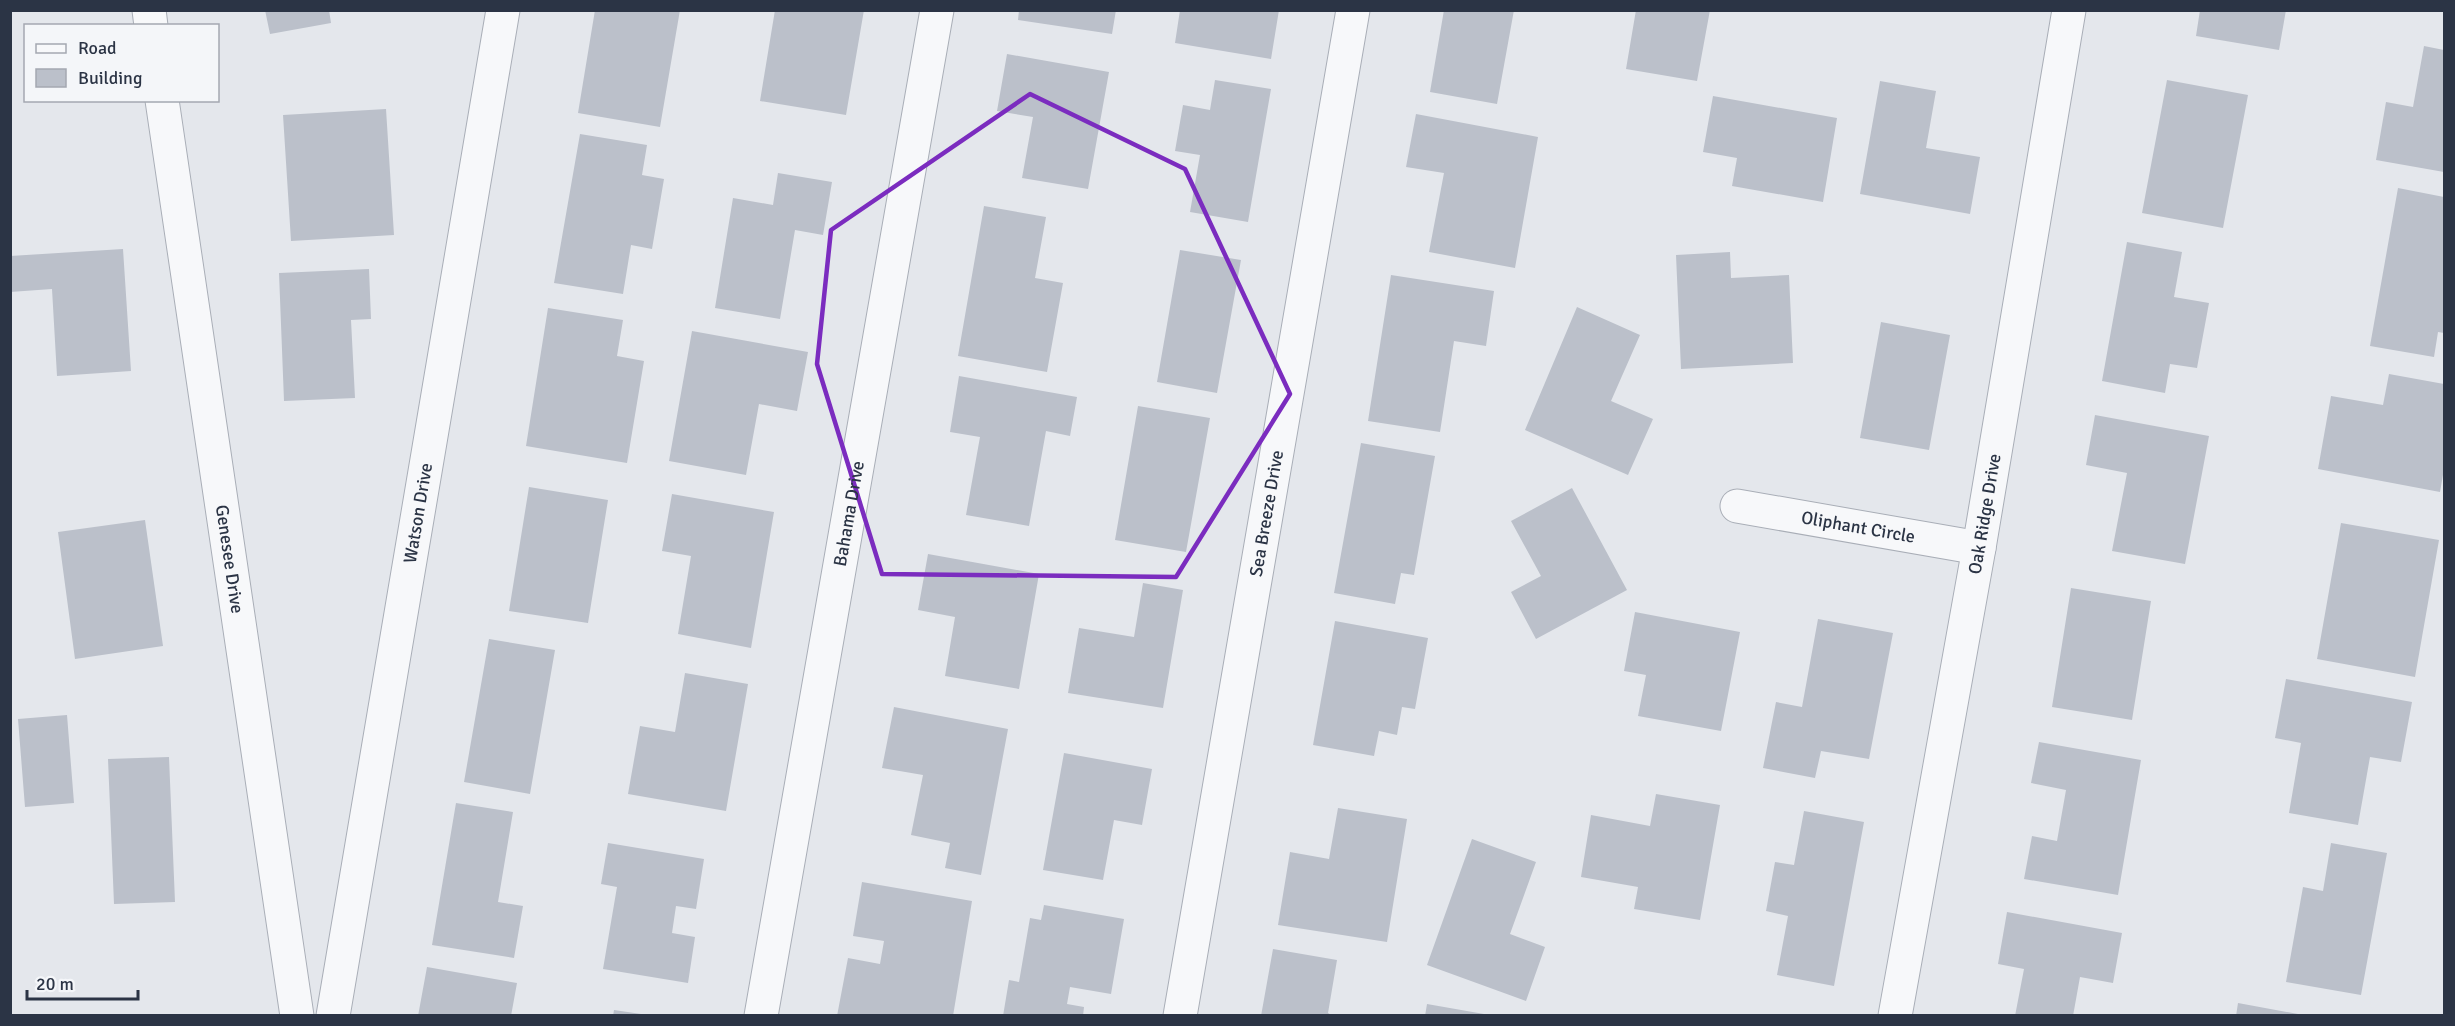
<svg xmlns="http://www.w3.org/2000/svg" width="2455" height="1026" font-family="Signika,sans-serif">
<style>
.building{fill:#bbc0ca}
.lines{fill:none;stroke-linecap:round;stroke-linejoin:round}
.minor-casing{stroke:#a9aeb7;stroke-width:35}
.minor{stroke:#f7f8fa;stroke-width:33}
.marked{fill:none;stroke:#7b2cbf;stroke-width:4.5;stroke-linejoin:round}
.labels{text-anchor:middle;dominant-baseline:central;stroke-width:4.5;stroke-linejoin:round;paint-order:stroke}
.street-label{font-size:18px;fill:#2b3445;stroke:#f4f6f9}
</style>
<rect width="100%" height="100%" fill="#e4e7ec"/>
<path class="building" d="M265 10H329L331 23 270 34Z
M595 10H680L660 127 578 113Z
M775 10H864L846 115 760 101Z
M1019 10H1116L1112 34 1018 20Z
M1180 10H1279L1271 59 1175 43Z
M1444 10H1514L1497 104 1430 92Z
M1636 10H1710L1697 81 1626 69Z
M2200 10H2286L2279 50 2196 36Z
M2424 46 2444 50V172L2376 160 2386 102 2413 107Z
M1007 54 1109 72 1088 189 1022 178 1033 117 997 111Z
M1215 80 1271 89 1248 222 1190 212 1200 155 1175 151 1183 105 1210 110Z
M2167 80 2248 95 2223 228 2142 213Z
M1880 81 1936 91 1926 148 1980 157 1970 214 1860 194Z
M1713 96 1837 118 1823 202 1732 186 1737 158 1703 152Z
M386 109 394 235 291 241 283 115Z
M1416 114 1538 137 1515 268 1429 252 1444 173 1406 167Z
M580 134 647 145 642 175 664 179 652 249 631 245 623 294 554 283Z
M778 173 832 182 823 235 795 230 780 319 715 308 733 198 773 205Z
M2398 188 2444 197V333L2438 332 2434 357 2370 346Z
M984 206 1046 217 1035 278 1063 283 1047 372 958 356Z
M2127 242 2182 252 2174 297 2209 303 2197 368 2170 364 2165 393 2102 381Z
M123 249 131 371 57 376 52 289 10 292V256Z
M1180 250 1241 260 1217 393 1157 382Z
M1730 252 1731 278 1789 275 1793 363 1681 369 1676 255Z
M369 269 371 319 351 320 355 398 284 401 279 273Z
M1391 275 1494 291 1486 346 1454 341 1440 432 1368 421Z
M1577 307 1640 335 1611 401 1653 419 1628 475 1525 430Z
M548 308 623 320 617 356 644 361 627 463 526 446Z
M1881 322 1950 335 1929 450 1860 438Z
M692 331 808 352 797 411 759 404 746 475 669 461Z
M2389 374 2444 384V469L2440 492 2318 469 2331 396 2383 405Z
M959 376 1077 397 1070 436 1046 431 1029 526 966 515 980 437 950 432Z
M1138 406 1210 418 1186 552 1115 540Z
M2095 415 2209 436 2185 564 2112 551 2127 473 2086 465Z
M1361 443 1435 456 1414 575 1401 573 1395 604 1334 593Z
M529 487 608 500 588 623 509 611Z
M1572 488 1627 590 1536 639 1511 592 1541 576 1511 521Z
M672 494 774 512 751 648 678 634 691 556 662 551Z
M145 520 163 646 75 659 58 532Z
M2341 523 2439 540 2415 677 2317 659Z
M928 554 1039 574 1019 689 945 676 955 617 918 610Z
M1143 583 1183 590 1163 708 1068 693 1079 628 1134 637Z
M2071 588 2151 601 2132 720 2052 707Z
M1635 612 1740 632 1721 731 1638 716 1646 675 1624 671Z
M1818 619 1893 633 1869 759 1821 751 1815 778 1763 768 1776 702 1802 707Z
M1335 621 1428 638 1415 709 1402 707 1397 735 1379 731 1374 756 1313 745Z
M489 639 555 650 530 794 464 782Z
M685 673 748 684 726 811 628 794 640 726 675 732Z
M2286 679 2412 702 2401 762 2370 757 2358 825 2289 813 2301 743 2275 738Z
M894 707 1008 729 981 875 945 868 950 843 911 835 923 775 882 768Z
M67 715 74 803 25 807 18 719Z
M2039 742 2141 760 2118 895 2024 879 2032 836 2057 841 2066 790 2031 783Z
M1064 753 1152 769 1142 825 1114 820 1103 880 1043 870Z
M169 757 175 902 114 904 108 759Z
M1656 794 1720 805 1700 920 1634 909 1638 887 1581 877 1591 815 1650 826Z
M456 803 513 812 498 902 523 906 514 958 432 945Z
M1338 808 1407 819 1387 942 1278 925 1290 852 1329 859Z
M1804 811 1864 822 1834 986 1777 975 1788 916 1766 911 1775 862 1794 865Z
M1472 839 1536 862 1510 934 1545 947 1526 1001 1427 965Z
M608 843 704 859 696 909 676 906 672 933 695 937 688 983 603 969 617 887 601 884Z
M2331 843 2387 853 2361 995 2286 982 2303 887 2323 891Z
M862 882 972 901 953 1016H837L848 958 880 964 884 941 853 936Z
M1044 905 1124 919 1111 994 1070 987 1067 1004 1084 1007 1083 1016H1003L1009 980 1019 982 1030 918 1041 920Z
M2007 912 2122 933 2113 983 2080 977 2073 1016H2015L2024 969 1998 964Z
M1273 949 1337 960 1328 1013 1333 1016H1261Z
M427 967 517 983 511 1016H418Z
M2238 1003 2298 1014V1016H2236Z
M1427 1004 1484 1014V1016H1425Z
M614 1010 641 1014V1016H613Z"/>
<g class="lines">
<defs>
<g id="minor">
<path d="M149 10 151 26"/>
<path id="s1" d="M162 100 297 1016"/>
<path id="s2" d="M1737 506 1979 548"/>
<path id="s3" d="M333 1016 503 10"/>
<path id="s4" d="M761 1016 937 10"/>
<path id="s5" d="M1180 1016 1353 10"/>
<path id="s6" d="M1895 1016 1979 548 2069 10"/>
</g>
</defs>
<use href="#minor" class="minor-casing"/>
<use href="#minor" class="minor"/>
</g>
<path class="marked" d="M1030 94 1185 169 1290 394 1176 577 882 574 817 364 831 230Z"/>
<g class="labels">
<g class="street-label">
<text stroke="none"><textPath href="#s3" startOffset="510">Watson Drive</textPath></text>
<text stroke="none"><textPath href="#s4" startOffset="510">Bahama Drive</textPath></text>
<text stroke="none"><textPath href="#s5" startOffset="510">Sea Breeze Drive</textPath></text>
<text stroke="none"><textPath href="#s6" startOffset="510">Oak Ridge Drive</textPath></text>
<text stroke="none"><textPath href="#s2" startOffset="123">Oliphant Circle</textPath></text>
<text stroke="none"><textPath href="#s1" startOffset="464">Genesee Drive</textPath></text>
</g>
</g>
<rect width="2455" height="1026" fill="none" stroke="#2b3445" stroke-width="24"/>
<rect x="24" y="24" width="195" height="78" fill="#f4f6f9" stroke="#a4a8b1" stroke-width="1.5"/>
<rect x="36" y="44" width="30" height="9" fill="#f7f8fa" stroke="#a4a8b1" stroke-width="1.5"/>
<text x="78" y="54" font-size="18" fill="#2b3445">Road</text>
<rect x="36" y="69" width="30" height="18" fill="#bbc0ca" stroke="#a4a8b1" stroke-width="1.5"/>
<text x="78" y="84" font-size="18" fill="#2b3445">Building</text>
<path d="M27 990v9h111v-9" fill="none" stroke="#2b3445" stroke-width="3"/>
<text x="36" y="990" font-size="18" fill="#2b3445" stroke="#f4f6f9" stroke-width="4.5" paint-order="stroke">20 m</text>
</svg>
